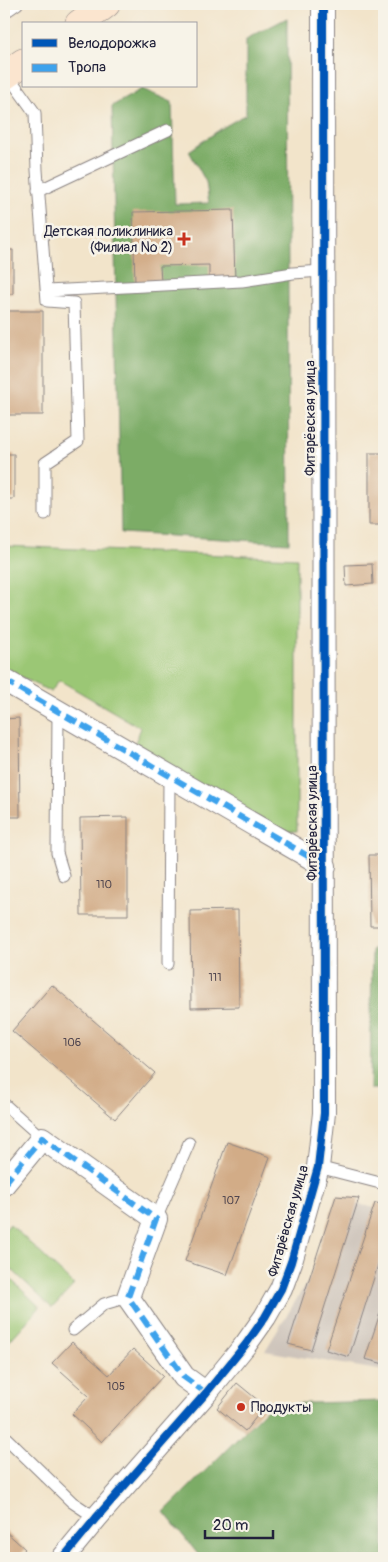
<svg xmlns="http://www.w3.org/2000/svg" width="388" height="1562" font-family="Pangolin,sans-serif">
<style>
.industrial{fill:#ccc2b9}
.green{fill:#9bc774;stroke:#5e7458}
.forest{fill:#7cac66;stroke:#4f6750}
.building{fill:#d2ac87}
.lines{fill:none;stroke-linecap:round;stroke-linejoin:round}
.lane-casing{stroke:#8a8382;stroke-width:13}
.street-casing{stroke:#8a8382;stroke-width:24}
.secondary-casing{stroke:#8a8382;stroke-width:29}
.lane{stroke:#fff;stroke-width:11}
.street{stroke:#fff;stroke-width:22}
.secondary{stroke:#fbe5cf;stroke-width:28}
.quiet{stroke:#3ea2ec;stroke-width:6;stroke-dasharray:12 6;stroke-linecap:butt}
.cycleway-casing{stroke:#f7f3e8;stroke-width:11}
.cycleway{stroke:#0057b8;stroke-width:8}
.poi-dot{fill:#c8321e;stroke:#f7f3e8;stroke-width:2}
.labels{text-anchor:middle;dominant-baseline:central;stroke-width:5;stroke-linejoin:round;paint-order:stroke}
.number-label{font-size:11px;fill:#4e444e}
.poi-label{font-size:14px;fill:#22223b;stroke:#f7f3e8;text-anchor:end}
.street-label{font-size:14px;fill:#22223b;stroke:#f7f3e8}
</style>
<rect width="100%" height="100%" fill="#f7f3e8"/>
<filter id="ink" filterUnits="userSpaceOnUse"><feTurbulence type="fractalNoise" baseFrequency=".02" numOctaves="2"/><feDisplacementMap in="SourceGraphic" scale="10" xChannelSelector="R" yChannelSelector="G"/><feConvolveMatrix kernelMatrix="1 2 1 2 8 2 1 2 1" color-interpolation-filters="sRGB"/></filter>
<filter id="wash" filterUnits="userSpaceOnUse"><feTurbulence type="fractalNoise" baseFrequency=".0096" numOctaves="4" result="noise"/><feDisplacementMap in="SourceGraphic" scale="20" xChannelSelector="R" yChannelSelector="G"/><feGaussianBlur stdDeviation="1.12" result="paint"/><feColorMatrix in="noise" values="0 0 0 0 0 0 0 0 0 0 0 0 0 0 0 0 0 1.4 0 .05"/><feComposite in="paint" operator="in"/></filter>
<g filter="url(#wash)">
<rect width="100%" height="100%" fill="#f2e4ca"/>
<path class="industrial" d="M355 1204 384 1209V1371L265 1351Z"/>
<path class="green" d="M4 546 297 558V831H282L133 747 141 728 59 680 51 692 4 668Z
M10 1224 74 1285 52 1308 4 1262V1231Z
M4 1273 40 1307 4 1347Z"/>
<path class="forest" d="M287 18 289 543 121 533 112 106 142 89 172 102 175 204 209 203 206 182 189 151 222 128 246 114V39Z
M372 949H384V1089H370Z
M384 1401V1558H201L164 1512 272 1404Z"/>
<g id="blocks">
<path class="building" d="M233 210 235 280H209V265L160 266 161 282 135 283 133 212Z
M4 250H13V294H4Z
M4 311H43V415H4Z
M369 453H384V525H369Z
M4 454H14V499H4Z
M372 564 373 584 346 586 345 565Z
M19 718 20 817H4V719Z
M128 817V915H81L80 818Z
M369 855H384V926H370Z
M238 910 239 1007 191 1008 190 911Z
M52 985 155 1073 115 1119 12 1031Z
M227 1142 270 1157 227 1275 185 1261Z
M336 1196 359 1198 311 1350 288 1344Z
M375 1203 384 1204V1246L349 1357 326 1350Z
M384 1301V1364L365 1359Z
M72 1342 109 1375 133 1349 163 1376 102 1442 72 1414 89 1396 52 1363Z
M237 1383 265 1406 245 1431 217 1408Z
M4 1530 25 1549 17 1558H4Z"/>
</g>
</g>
<g filter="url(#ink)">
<use href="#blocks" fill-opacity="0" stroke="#8a8382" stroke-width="1"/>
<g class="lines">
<defs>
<path id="lane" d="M4 13 17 4
M7 74 35 113 37 170 47 301 74 303 78 441 45 463V514
M38 191 168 130
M47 291 242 281 293 273 322 271
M58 711 57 853 64 876
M168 964 169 775
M4 1104 42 1138
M318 1167 384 1184
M156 1219 189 1143
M73 1330 104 1304 128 1297
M4 1436 72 1502 96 1518"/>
<path id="street" d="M4 680 325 866
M4 1184 42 1138 156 1219 128 1297 184 1377 206 1393
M63 1558 96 1518 206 1393 246 1344 265 1317 281 1289 291 1262 318 1167 324 1113 323 4"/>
<path id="secondary" d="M79 24 106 4
M4 76 24 62"/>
</defs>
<use href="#lane" class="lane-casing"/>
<use href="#street" class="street-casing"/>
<use href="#secondary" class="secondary-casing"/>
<use href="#lane" class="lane"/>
<use href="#street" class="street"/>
<use href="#secondary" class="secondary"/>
<path class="quiet" d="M4 680 325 866
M4 1184 42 1138 156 1219 128 1297 184 1377 206 1393"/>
<defs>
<path id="cycleway" d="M63 1558 96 1518 206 1393 246 1344 265 1317 281 1289 291 1262 318 1167 324 1113 323 4"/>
</defs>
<use href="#cycleway" class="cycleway-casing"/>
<use href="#cycleway" class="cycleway"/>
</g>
</g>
<g class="poi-dot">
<path d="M181.5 231.5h5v5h5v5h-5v5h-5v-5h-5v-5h5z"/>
<circle cx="241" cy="1407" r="5"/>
</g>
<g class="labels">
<g class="number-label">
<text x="104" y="884">110</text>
<text x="215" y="977">111</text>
<text x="72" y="1042">106</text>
<text x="231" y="1200">107</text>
<text x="116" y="1386">105</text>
</g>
<g class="poi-label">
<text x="173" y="231">Детская поликлиника<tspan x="173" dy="16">(Филиал № 2)</tspan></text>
<text x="251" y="1407" text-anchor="start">Продукты</text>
</g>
<g class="street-label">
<text transform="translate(310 418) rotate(-90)">Фитарёвская улица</text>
<text transform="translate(312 823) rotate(-90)">Фитарёвская улица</text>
<text transform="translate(288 1221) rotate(-74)">Фитарёвская улица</text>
</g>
</g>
<rect width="388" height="1562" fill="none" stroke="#f7f3e8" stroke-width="20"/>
<rect x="22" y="22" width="175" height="65" fill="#f7f3e8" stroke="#a29fa3"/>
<rect x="32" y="39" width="25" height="8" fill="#0057b8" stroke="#a29fa3"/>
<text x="68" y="48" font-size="15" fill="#22223b">Велодорожка</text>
<rect x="32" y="64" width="25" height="8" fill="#3ea2ec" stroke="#a29fa3"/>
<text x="68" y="72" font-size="15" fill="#22223b">Тропа</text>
<path d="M205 1530v8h68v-8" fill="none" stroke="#22223b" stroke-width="2.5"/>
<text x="213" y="1530" font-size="15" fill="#22223b" stroke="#f7f3e8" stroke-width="4" paint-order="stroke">20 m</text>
</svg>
